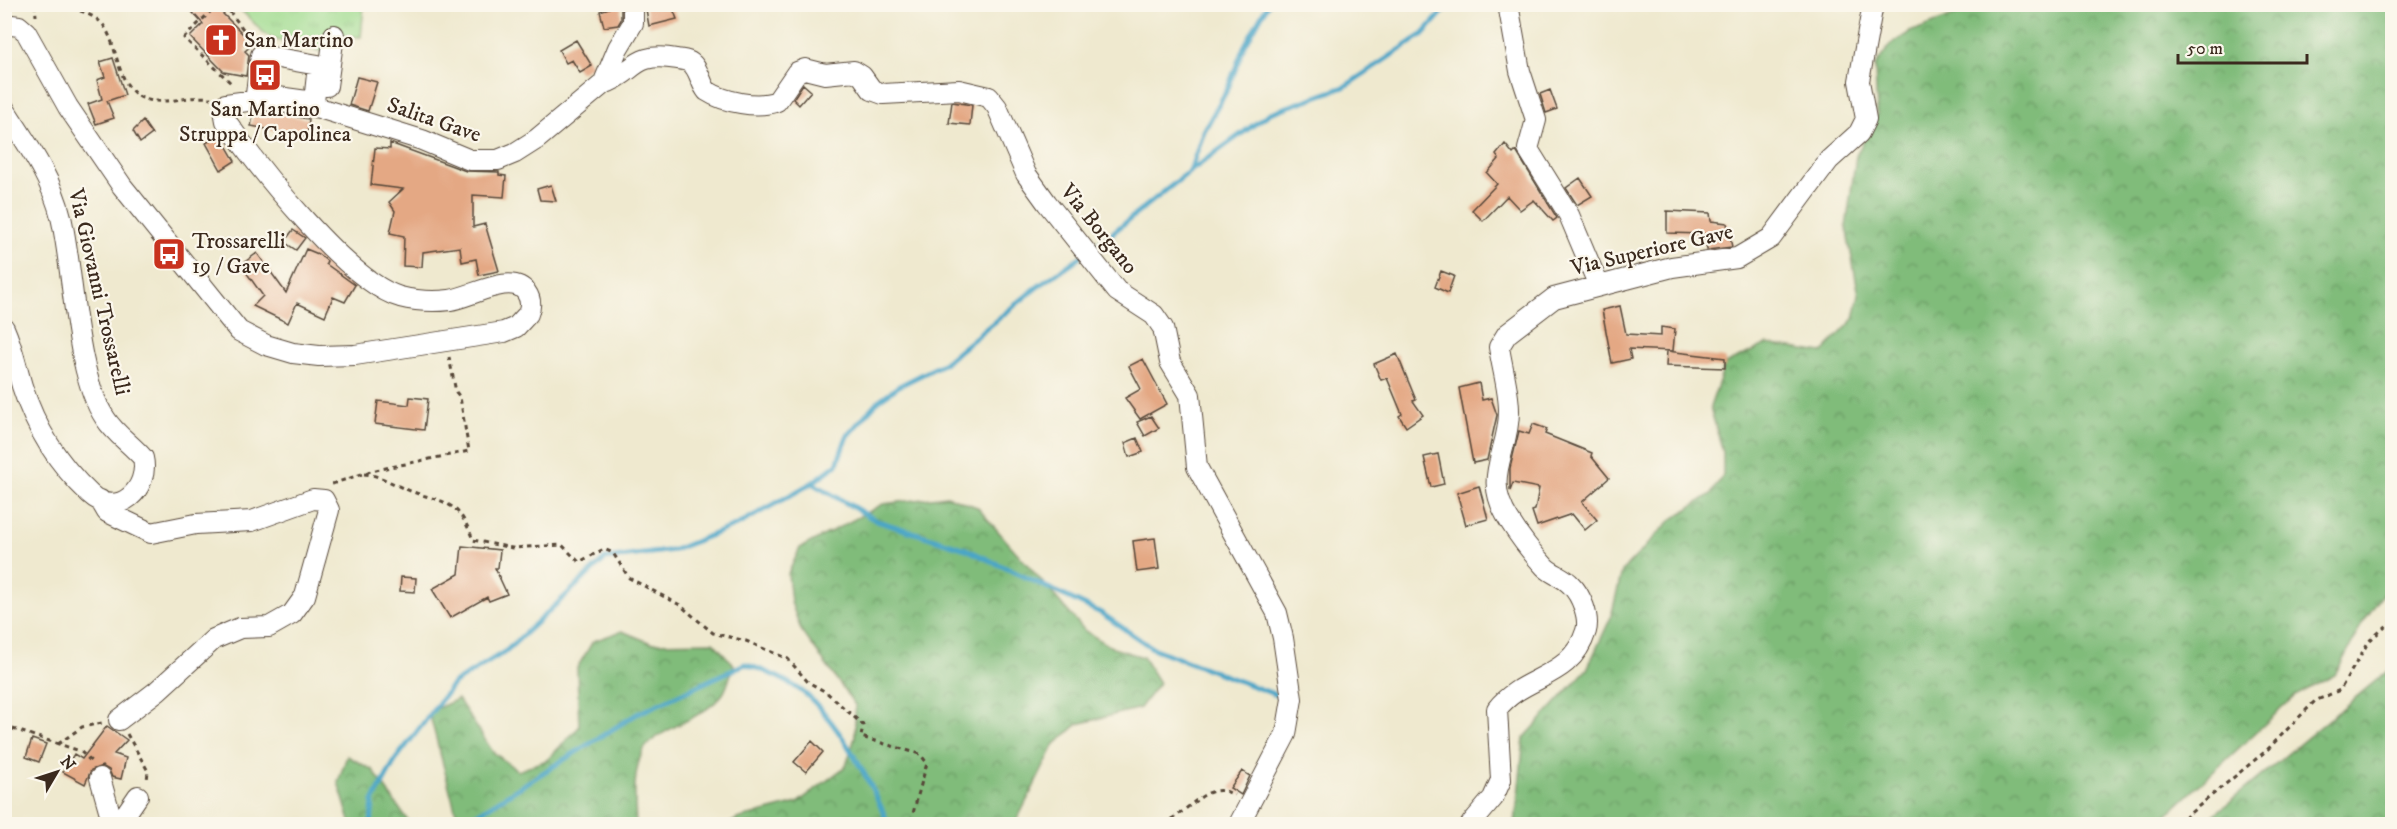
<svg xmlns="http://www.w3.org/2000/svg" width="2397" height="829" font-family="'IM FELL DW Pica',serif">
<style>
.grass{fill:url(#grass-tufts);stroke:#6e8357;stroke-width:1.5}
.forest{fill:url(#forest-crowns);stroke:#5e734c;stroke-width:1.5}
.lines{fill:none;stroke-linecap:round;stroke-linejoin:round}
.stream{stroke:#49a5c7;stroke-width:5}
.building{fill:#e4a884}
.minor-casing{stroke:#564739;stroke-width:22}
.path{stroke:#564739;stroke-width:3;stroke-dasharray:4.5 4.5;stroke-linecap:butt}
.minor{stroke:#fff;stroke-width:20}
.labels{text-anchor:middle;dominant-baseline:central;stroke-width:4.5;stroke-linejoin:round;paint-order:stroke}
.poi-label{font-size:22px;fill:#3b2a1e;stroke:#fbf7ec;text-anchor:start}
.street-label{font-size:22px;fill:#3b2a1e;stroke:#fbf7ec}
</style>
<defs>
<pattern id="grass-tufts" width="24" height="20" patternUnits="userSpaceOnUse" patternTransform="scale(1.5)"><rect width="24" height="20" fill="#a0dc90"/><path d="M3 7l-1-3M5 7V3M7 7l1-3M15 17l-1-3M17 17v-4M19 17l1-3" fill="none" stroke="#8bbd7c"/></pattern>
<pattern id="forest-crowns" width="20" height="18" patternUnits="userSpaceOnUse" patternTransform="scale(1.5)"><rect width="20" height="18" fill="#80bc7a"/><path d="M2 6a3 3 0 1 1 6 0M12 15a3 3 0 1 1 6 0" fill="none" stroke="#6a9963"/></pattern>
</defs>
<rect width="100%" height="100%" fill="#fbf7ec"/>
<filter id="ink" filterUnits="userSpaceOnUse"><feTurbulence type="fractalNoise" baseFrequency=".0167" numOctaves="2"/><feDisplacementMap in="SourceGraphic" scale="12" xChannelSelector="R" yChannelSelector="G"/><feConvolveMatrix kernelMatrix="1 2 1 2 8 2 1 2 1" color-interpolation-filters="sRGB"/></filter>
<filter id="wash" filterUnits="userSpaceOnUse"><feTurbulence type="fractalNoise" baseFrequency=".008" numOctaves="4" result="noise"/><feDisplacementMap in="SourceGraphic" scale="24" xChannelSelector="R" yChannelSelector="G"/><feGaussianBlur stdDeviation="1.35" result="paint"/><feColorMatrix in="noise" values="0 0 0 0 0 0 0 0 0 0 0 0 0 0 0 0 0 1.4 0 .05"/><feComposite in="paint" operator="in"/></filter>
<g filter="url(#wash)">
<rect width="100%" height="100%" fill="#efe9cf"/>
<path class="grass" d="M236 5H364L361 37 332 35 323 52 273 39 265 34Z"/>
<path class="forest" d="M1976 5H2392V581L2363 622 2335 675 2295 696 2157 824H1515L1524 738 1587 669 1611 617 1622 571 1671 520 1711 494 1723 475V452L1710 407 1725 364 1767 344 1822 353 1854 319 1859 295 1846 227 1856 156 1877 114 1875 66 1890 45 1910 32 1974 8Z
M947 496 977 507 1085 631 1113 648 1143 657 1159 683 1140 708 1078 724 1055 744 1015 824H729L737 819 797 803 846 766 855 737V705L801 630 791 602 788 574 800 548 883 504Z
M622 631 651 643 713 642 734 665C730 674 728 688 722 695 703 720 655 729 643 751 632 773 635 801 636 824H459L429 712 458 699 493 752 518 771 547 760 579 727 577 668 593 641Z
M2390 669H2392V824H2203Z
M347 756 373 770 410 824H351L338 782Z"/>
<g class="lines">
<path class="stream" d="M1190 171 1204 131 1228 88 1244 47 1268 4
M1091 250 1185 175 1270 113 1344 87 1422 35 1450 4
M812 483 877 521 966 549 1101 613 1152 648 1279 696
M371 824 373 801 396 759 454 683 506 651 605 559 674 550 739 524 812 483 837 464 847 436 878 401 899 386 943 364 1036 288 1083 255
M461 824 637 714 745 664C766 671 795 683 811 699 841 728 873 785 888 824"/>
</g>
<g id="blocks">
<path class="building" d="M185 4 214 5 253 44 245 51 249 55 246 76 224 72 190 37 203 24Z
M608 4H621V20L618 25 604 27 600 11 609 8Z
M645 4H671L677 19 649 26Z
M576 40 592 66 580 73 572 60 566 63 559 50Z
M113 58 125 95 107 101 114 118 96 124 88 104 102 99 97 80 105 77 100 62Z
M357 77 377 82 368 111 349 105Z
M803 84 811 91 799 105 793 99Z
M1550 90 1557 109 1546 113 1540 94Z
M952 102 972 105 970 125 949 123Z
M263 111 309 119 307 137 251 126 253 116Z
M143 121 152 134 140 143 133 131Z
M220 135 235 161 221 170 206 143Z
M390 143 466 171 499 172V175L506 176 504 197 473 195V227L485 224 499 271 479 275 476 259 462 262 460 247 423 252 422 267 403 266 404 236 390 233 395 211 389 202 403 189 371 185 375 148 390 149Z
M1505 144 1513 154 1516 151 1557 218 1553 221 1534 200 1520 210 1507 196 1483 221 1472 210 1497 184 1487 173 1499 159 1496 155Z
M1580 178 1592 196 1577 205 1566 188Z
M551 185 556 201 540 200 537 189Z
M1667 211 1710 213 1711 221 1727 223 1732 247 1707 250 1704 234 1667 233Z
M293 230 305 238 296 250 284 242Z
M306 249 318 254 327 261 326 264 355 285 345 302 333 297 325 316 297 303 288 323 253 306 263 296 241 265 257 253 286 293Z
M1441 271 1454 276 1448 293 1435 287Z
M1620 306 1626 334 1661 336V327L1675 329 1673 351 1629 349 1631 359 1612 363 1602 310Z
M1667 351 1725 358V368L1666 366Z
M1397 354 1416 400 1413 401 1423 415 1406 427 1399 416 1402 414 1387 378 1381 380 1374 364Z
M1143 359 1167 404 1140 419 1125 398 1141 389 1129 366Z
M1479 383 1482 400 1491 398 1497 415 1487 460 1473 463 1459 388Z
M410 397 428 399 424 430 375 424 378 401 409 405Z
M1151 416 1159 428 1145 436 1137 422Z
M1533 424 1547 429 1545 434 1592 453 1591 456 1609 478 1582 502 1597 520 1585 530 1572 514 1537 526 1532 511 1535 510 1539 488 1513 483 1510 491V468L1519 431 1529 434Z
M1137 438 1143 452 1129 457 1125 443Z
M1438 454 1444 484 1431 487 1424 457Z
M1479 486 1488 519 1466 525 1457 493Z
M1155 538 1159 569 1137 572 1133 541Z
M462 546 500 550 498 568H495L507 594 489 601 487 597 450 618 432 589 459 574Z
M401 577 416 578 415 592 400 591Z
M107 726 127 740 114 754 126 758 121 779 112 777 109 770 102 766 91 770 85 784 63 772 74 754 82 759Z
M32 739 46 744 39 762 26 757Z
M812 741 823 752 806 772 794 762Z
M1242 771 1250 776 1241 795 1230 788Z"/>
</g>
</g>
<g filter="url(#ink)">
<use href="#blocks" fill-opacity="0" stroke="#564739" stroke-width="1.5"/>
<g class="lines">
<defs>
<path id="minor" d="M1508 4 1520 71 1536 120 1528 149 1569 215 1599 286
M4 24 19 26 26 32 68 107 122 186 239 331 266 345 293 353 319 356 355 355 504 332 516 327 528 314C531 307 531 299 526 292 512 272 471 297 450 300 434 302 416 301 400 297 348 282 257 166 226 121L224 110 226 104 263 99 319 108 422 140 470 160H498L515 153 537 139 603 84 618 48 633 23V4
M261 55 318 65 314 102 256 94Z
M603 84C637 73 631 51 677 59 683 60 690 60 694 66 700 73 701 84 707 91 724 102 758 109 777 101L797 72 805 69 825 74 854 71 862 76 872 90 883 94 959 90 989 97 997 107 1026 174 1047 203 1117 291 1154 315 1163 328 1170 362 1190 395 1197 467 1277 613 1283 638 1292 699 1286 734 1239 824
M327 86 334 35
M4 108C26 143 51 176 61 217 74 272 75 374 105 418 115 434 131 444 143 458 150 488 118 520 90 494 59 465 35 427 22 386 16 366 13 348 4 328
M100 500 107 512 151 533 196 524 252 521 313 499 324 500 329 510 305 596 292 614 269 627 240 628 214 639 157 691 119 720
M100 778 113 824
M119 824 138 796
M1471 824 1493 798 1501 780 1497 709C1524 674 1571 680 1586 631 1590 617 1581 595 1571 585 1564 577 1552 574 1545 567 1532 553 1519 536 1509 520 1481 476 1509 455 1509 411 1509 390 1502 368 1499 347L1507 334 1554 298 1672 267 1737 258 1771 238 1829 160 1859 133 1866 119 1859 81 1873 4"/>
</defs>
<use href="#minor" class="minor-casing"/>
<path class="path" d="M35 4 36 16
M54 4C68 6 96 14 104 26 119 48 116 85 142 98 163 107 189 94 211 98
M224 4 252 41
M212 10 184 38 232 84
M364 474C379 475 389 482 403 488 440 504 457 495 473 540L512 548 562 545 579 562 604 549 613 553 629 578 680 605 713 633 746 641 788 659 808 682 826 692 863 725 861 737 920 754 927 763 910 824
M332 484 371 471 469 451 460 397 456 392 449 357
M4 726 80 751 93 763
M127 734 148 771 147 781
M58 744 82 727 102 723
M1136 824C1145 820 1154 825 1164 822 1188 815 1206 778 1234 795
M2177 824 2267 750 2315 701 2340 690 2369 641 2392 621"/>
<use href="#minor" class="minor"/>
</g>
</g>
<defs>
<symbol id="church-square" viewBox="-11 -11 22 22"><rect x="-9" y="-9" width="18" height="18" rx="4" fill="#c8321e" stroke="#fbf7ec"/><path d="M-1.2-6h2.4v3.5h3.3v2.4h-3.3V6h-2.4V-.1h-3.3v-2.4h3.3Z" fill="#fff"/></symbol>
<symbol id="bus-square" viewBox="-11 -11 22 22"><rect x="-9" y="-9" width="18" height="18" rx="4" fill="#c8321e" stroke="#fbf7ec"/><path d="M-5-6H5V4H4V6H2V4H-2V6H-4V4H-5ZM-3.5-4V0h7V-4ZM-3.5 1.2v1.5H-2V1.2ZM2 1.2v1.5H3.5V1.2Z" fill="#fff"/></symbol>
</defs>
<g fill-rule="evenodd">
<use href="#church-square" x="202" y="21" width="38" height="38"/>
<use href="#bus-square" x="246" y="56" width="38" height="38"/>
<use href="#bus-square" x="150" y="235" width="38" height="38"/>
</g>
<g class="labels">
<g class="poi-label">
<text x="244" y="40">San Martino</text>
<text x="265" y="109" text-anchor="middle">San Martino<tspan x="265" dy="25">Struppa / Capolinea</tspan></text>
<text x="192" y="241">Trossarelli<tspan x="192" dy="25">19 / Gave</tspan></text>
</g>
<g class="street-label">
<text transform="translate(434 120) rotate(19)">Salita Gave</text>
<text transform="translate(1099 229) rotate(51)">Via Borgano</text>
<text transform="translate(1652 250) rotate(-13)">Via Superiore Gave</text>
<text transform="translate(99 292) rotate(77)">Via Giovanni Trossarelli</text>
</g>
</g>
<rect width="2397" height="829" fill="none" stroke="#fbf7ec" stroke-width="24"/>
<g transform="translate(57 772) rotate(51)" stroke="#fbf7ec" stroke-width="4.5" paint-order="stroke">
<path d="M0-4.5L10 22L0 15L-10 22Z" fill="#3b2a1e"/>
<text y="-9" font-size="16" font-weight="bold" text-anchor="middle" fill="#3b2a1e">N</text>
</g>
<path d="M2178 54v9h129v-9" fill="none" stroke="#3b2a1e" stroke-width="3"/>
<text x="2187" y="54" font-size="18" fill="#3b2a1e" stroke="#fbf7ec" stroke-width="4.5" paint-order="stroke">50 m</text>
</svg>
